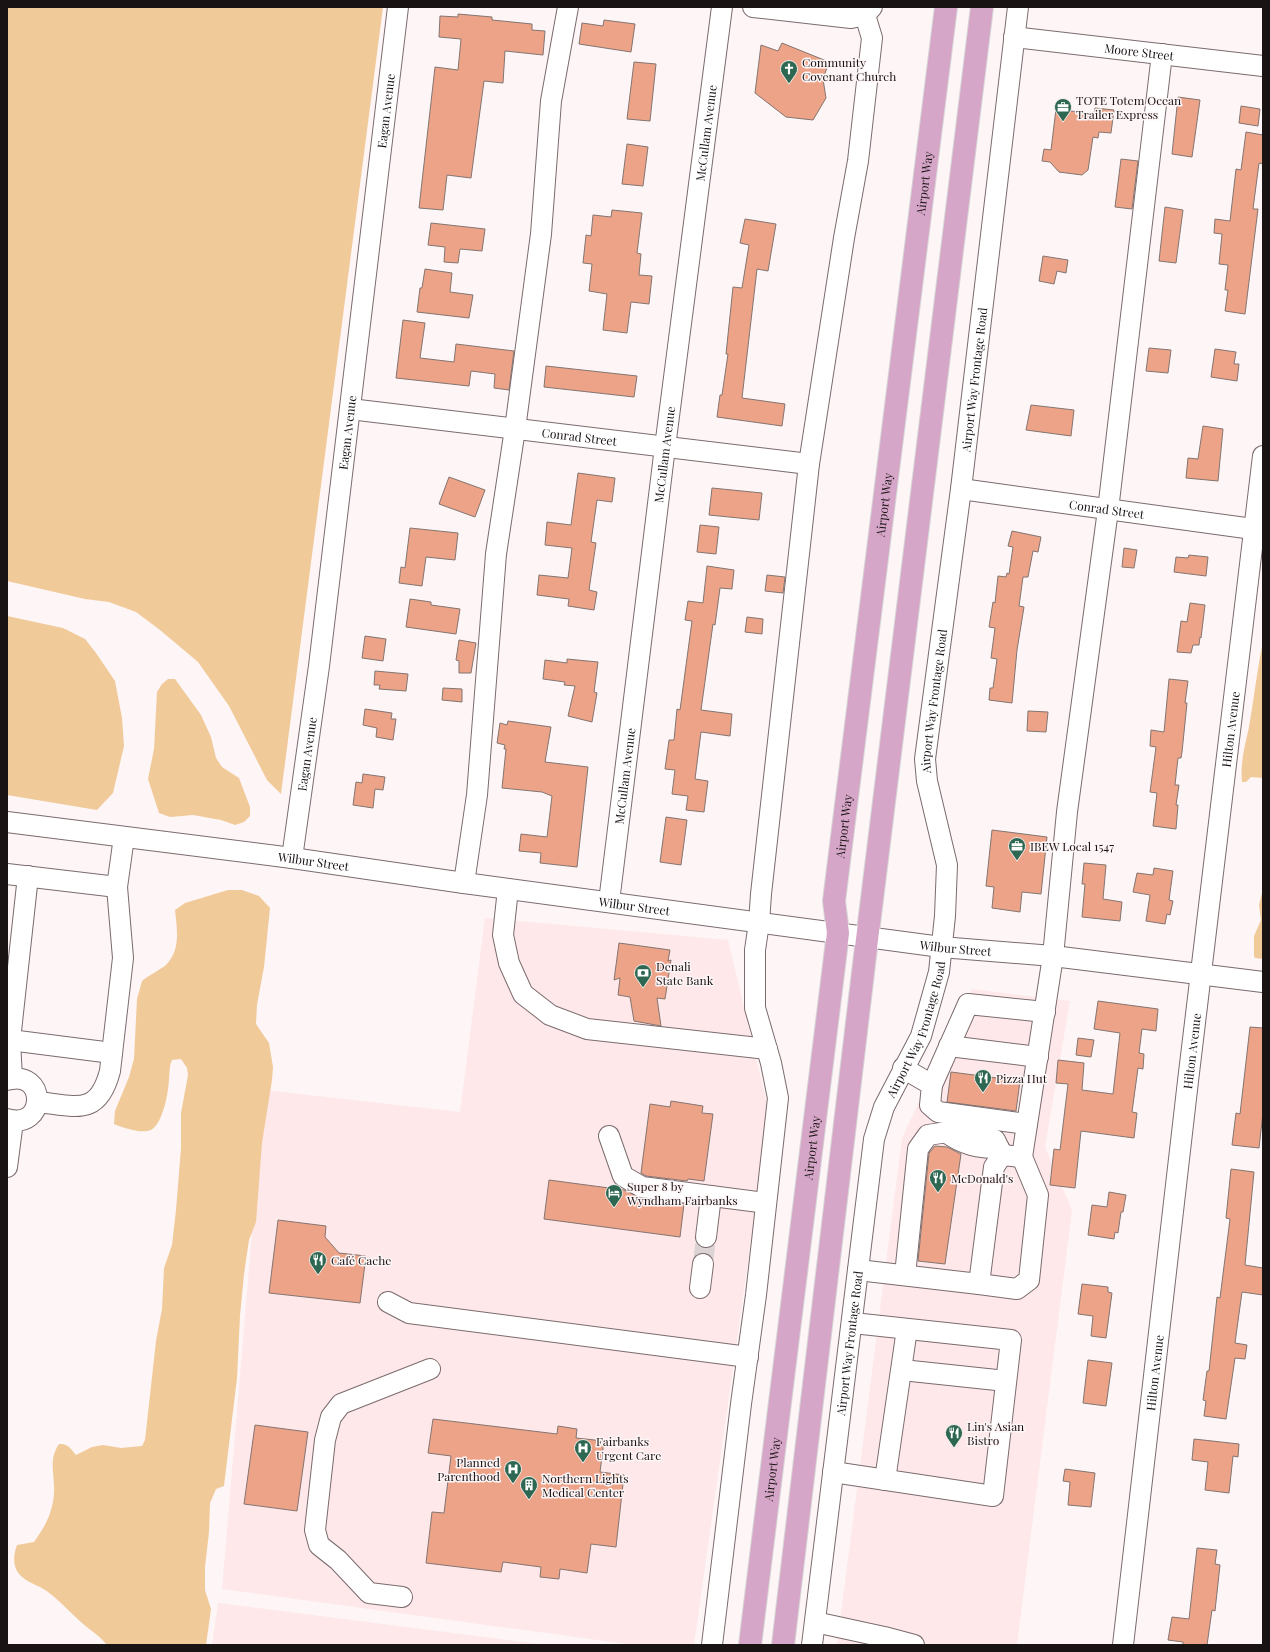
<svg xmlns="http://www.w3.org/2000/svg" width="1270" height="1652" font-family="'Playfair Display',serif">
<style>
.built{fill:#fee8ea}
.green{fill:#f1ca9a}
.building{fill:#eca388;stroke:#847570}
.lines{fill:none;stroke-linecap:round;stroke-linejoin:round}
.minor-tunnel{stroke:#dbd3d4;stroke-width:20;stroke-dasharray:20 10;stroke-linecap:butt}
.minor-casing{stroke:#7b6b6d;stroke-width:22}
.major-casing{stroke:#d6d5d5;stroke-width:24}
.minor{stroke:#fff;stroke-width:20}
.major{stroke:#d6a6c8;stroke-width:22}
.labels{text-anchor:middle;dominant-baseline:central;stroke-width:3;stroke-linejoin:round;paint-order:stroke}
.street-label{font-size:12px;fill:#191313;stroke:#fdf5f6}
.poi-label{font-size:12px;fill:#191313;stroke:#fdf5f6;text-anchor:start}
</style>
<rect width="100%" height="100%" fill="#fdf5f6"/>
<path class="built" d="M485 918 728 940 769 1112 694 1645H634L222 1589 264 1090 460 1112Z
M972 989 1070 1001 1045 1147 1072 1210 1017 1645H837L902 1138Z
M218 1603 548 1645H212Z"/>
<path class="green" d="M7 7H383L281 794 267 780 229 706 198 662 160 630 136 612 109 602 85 599 7 581Z
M7 616 63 628 85 639 96 653 115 681 122 718 124 746 113 793 97 810 7 795Z
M1263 642V778L1251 777 1246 782H1242C1240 763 1245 745 1249 727 1254 699 1257 670 1263 642Z
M168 679H175L201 715 211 737 216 758 222 767 239 778 250 807V816L244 822 235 825 221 820 193 815 170 817 159 813 148 779 154 749 157 692 162 684Z
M1263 889V959L1255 958 1254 956V936L1261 920 1259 905Z
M228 890H242L259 896 270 908 264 967 257 1005 256 1024 269 1043 273 1067 272 1080 262 1143 256 1222 249 1240 244 1274 240 1316 237 1378 224 1486 216 1489 210 1503 209 1532 205 1567V1590L211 1609 206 1645H107C98 1634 92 1632 82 1623 71 1613 60 1601 48 1592 38 1584 22 1582 16 1569 13 1561 14 1553 17 1545L34 1542C45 1527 53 1512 54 1493 55 1475 48 1460 59 1444 68 1443 71 1449 76 1455L92 1447 103 1445 121 1448 142 1446 145 1440 156 1341 162 1309 164 1268 172 1245 176 1210 181 1148V1113L188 1075 187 1068 181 1059 172 1060C169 1067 170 1071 169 1078 169 1090 163 1124 151 1130 141 1134 124 1128 114 1124L115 1111 129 1077 134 1059 137 999 142 981C148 976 161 969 166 965 181 950 177 929 175 910L185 903Z"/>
<path class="building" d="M458 14 492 17V20L532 24V30L545 31 543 55 505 51 503 83 484 81 471 178 447 175 443 210 419 208 435 67 458 70 461 39 439 37 440 16 458 17Z
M604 20 635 24 631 52 579 44 582 23 603 26Z
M782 43 829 62 823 79 826 98 813 120 786 117 755 93 761 45 778 51Z
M634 62 656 64 650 121 627 119Z
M1178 97 1200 100 1192 157 1172 154Z
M1241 106 1260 109 1258 126 1239 123Z
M1095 108 1114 110 1111 133 1099 132 1098 138 1093 137 1088 170 1082 175 1059 172 1050 162 1042 161 1044 149 1051 150 1056 109 1094 114Z
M1246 132 1263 135V164L1259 163 1253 209H1258L1245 314 1225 311 1228 290H1225L1228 265 1219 264 1222 234 1214 233 1215 219 1230 221 1236 169 1241 170Z
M627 144 648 147 643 186 622 184Z
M1121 159 1138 161 1132 209 1115 207Z
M1165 207 1183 210 1176 263 1159 261Z
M612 210 642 213 637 253 641 254 639 275 652 276 649 304 631 302 627 333 603 330 607 294 589 291 592 264 583 263 586 235 591 236 593 215 611 217Z
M745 219 776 224 768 271 757 269 742 398 785 404 782 426 717 417 720 395H722L728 354H726L733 287 742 288 749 245 740 243Z
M431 223 485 229 482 251 460 249 458 263 444 262 445 247 428 245Z
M1043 256 1068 260 1066 273 1057 271 1054 284 1039 281Z
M425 269 452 273 450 292 473 295 469 318 417 312 420 288H422Z
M403 320 425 323 420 358 454 362 456 344 514 351 509 390 494 388 495 374 471 371 469 386 396 378Z
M1149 348 1171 350 1168 373 1146 371Z
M1215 349 1236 352 1234 364H1239L1237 381 1211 377Z
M546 366 637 376 634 397 544 387Z
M1031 405 1074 410 1071 436 1026 430Z
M1203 426 1223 429 1218 481 1186 478 1188 458 1198 459Z
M578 473 615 478 612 502 597 500 591 542 596 543 589 590 597 592 594 610 568 606 569 599 537 595 539 575 568 578 572 548 545 545 547 522 571 525Z
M449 477 485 490 475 517 439 504Z
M712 488 762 493 759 520 709 515Z
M700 525 719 527 716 554 697 552Z
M410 528 458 533 455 560 426 557 422 586 399 583 401 567 405 568Z
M1012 531 1041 537 1038 552 1033 551 1028 577H1023L1019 606 1024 607 1017 650 1012 703 989 700 990 688H993L997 659 991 658 995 628 989 627 993 602 995 603 998 576 1006 577 1007 573 1009 574 1013 547 1008 546Z
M1124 548 1137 550 1134 568 1122 567Z
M1189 555 1208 557 1206 576 1174 572 1176 557 1188 558Z
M707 566 734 570 732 589 720 588 715 625 713 624 701 710 732 714 730 736 701 732 695 779 708 781 704 812 686 810 688 796 672 794 675 770 665 769 669 740H674L677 709 680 710 692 621 685 620 688 601 703 603Z
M767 575 785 577 783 593 765 591Z
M410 599 431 602V605L460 609 456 634 406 627Z
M1190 603 1205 605 1201 638 1200 637 1199 645H1193L1191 653 1177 652 1181 621 1187 622Z
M747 617 763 619 762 634 745 632Z
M365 636 386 639 383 661 362 658Z
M459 640 476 643 471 673H459V661L456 660Z
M567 659 598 662 594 692 597 693 592 722 568 716 575 686 564 685 565 682 543 679 545 660 567 663Z
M375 671 408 674 406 691 379 689 380 685H374Z
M1169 679 1188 681 1185 703H1187L1182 752 1181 758H1178L1175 785H1179L1176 805H1178L1176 829 1153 826 1157 793 1150 792 1156 747 1150 746 1151 730 1164 732Z
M443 688 462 689V702L442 700Z
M365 709 392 713 391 719H396L393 740 376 737 377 728 363 725Z
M1028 711 1048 712 1046 732 1027 731Z
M508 721 551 727 545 762 588 767 577 867 540 863 541 853 519 851 521 834 547 837 552 796 542 792 502 788 506 749H504L505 745 497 743 500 723 507 725Z
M363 774 385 777 383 790 375 789 373 808 353 805 356 782 362 783Z
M666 817 687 820 681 865 660 862Z
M992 830 1047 837 1041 894 1022 892 1020 912 992 908 994 887 986 886Z
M1084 863 1106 865 1103 899 1122 902 1120 921 1082 917 1085 884H1082Z
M1154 868 1173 871 1169 900 1173 901 1170 915 1167 914 1165 924 1146 921 1150 895 1133 892 1137 873 1153 875Z
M619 943 670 950 668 961 671 960 665 999 657 998 661 1026 634 1021 630 997 618 995 620 978 614 980Z
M1098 1001 1158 1009 1156 1031 1142 1029 1139 1053 1144 1054 1143 1069 1138 1068 1132 1112 1137 1113 1134 1138 1081 1131 1075 1188 1050 1185 1054 1149 1060 1150 1068 1084 1056 1083 1058 1060 1084 1063 1082 1090 1113 1094 1120 1033 1094 1029Z
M1250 1027 1263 1028V1113L1259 1148 1232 1145 1236 1113 1240 1114Z
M1078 1038 1094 1040 1091 1057 1076 1055Z
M951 1072 1020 1081 1016 1111 947 1102Z
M671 1101 703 1106 702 1113 713 1114 704 1181 688 1179 687 1181 646 1176 641 1173 650 1104 670 1107Z
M935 1146 947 1147 961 1154 945 1264 918 1261 929 1153Z
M1231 1169 1254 1172 1245 1265 1263 1268V1295L1242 1292 1235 1343 1247 1345 1245 1359 1235 1358 1226 1419 1204 1416 1206 1401 1203 1400 1207 1371H1209L1217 1297 1220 1298 1230 1219 1226 1218Z
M549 1180 624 1190 641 1198 684 1204 680 1237 544 1219Z
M1109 1192 1126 1195 1123 1212H1121L1118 1233 1115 1232 1114 1239 1088 1235 1092 1205 1107 1207Z
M278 1220 326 1226 325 1237 339 1253 366 1256 360 1303 269 1293Z
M1082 1284 1108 1287V1292L1112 1293 1106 1338 1091 1336 1093 1316 1078 1314Z
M1088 1360 1112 1363 1106 1406 1083 1403Z
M433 1419 557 1434 558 1426 577 1429 576 1438 604 1441 600 1472 624 1475 616 1547 591 1544 587 1573 560 1569 559 1579 540 1577 541 1567 503 1562 501 1572 426 1563 432 1512 444 1513 451 1456 428 1453Z
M255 1425 308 1432 297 1511 244 1504Z
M1194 1439 1239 1444 1238 1457 1233 1456 1229 1493 1205 1490 1208 1462 1192 1460Z
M1065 1469 1095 1473 1091 1507 1068 1505 1070 1482 1063 1481Z
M1197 1548 1217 1550 1215 1564 1220 1565 1215 1611 1212 1610 1207 1645H1183V1642L1168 1640 1172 1617 1189 1619Z"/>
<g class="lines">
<path class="minor-tunnel" d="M703 1264 706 1237"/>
<defs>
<g id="minor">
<path d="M753 7 851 18 865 15 872 7"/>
<path id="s1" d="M1014 37 1263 66"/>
<path id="s2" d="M350 409 809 464"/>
<path id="s3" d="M961 489 1253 529"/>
<path id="s4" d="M7 822 292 858 464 883 941 947 1053 956 1263 982"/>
<path id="s5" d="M292 858 319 666 398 7"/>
<path d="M7 874 117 887 124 837"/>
<path d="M464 883 477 795 496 554 515 429 541 234 551 101 568 7"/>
<path d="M508 889 503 935 509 963 523 994 550 1015 587 1029 767 1049"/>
<path id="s6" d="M609 902 665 447 722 7"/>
<path d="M10 1040 112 1053"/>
<path d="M949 1046 1038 1057"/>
<path d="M903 1068 932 1085 930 1105 938 1112 1027 1124"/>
<path d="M12 1079 10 1040 28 876"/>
<path d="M7 1080C47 1068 47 1131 7 1119"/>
<path d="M932 1085 968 1004 1045 1012"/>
<path d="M37 1102C76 1106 98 1117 110 1071L123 958 117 887"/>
<path d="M947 1133C963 1145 979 1148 999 1148"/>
<path d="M609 1136 623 1176 642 1187 766 1203"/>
<path d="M1002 1155 1022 1157 1053 956 1067 812 1108 510 1162 54"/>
<path d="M7 1167 13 1121"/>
<path d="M706 1237 711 1196"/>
<path d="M858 1270 979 1284 994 1167 1002 1155"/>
<path d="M905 1275 918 1149 928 1135 966 1129 980 1132 995 1140 1002 1155"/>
<path d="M979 1284 1017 1289 1029 1280 1038 1195 1022 1157"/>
<path d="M700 1288 703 1264"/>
<path d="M388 1302 409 1313 748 1357"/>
<path d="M902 1370 1006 1381"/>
<path d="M833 1472 993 1496 1011 1340 853 1323"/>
<path d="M885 1480 907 1329"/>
<path d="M402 1597 369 1593 338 1560 319 1545 315 1530 325 1440 331 1417 341 1404 430 1369"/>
<path d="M815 1622 884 1637 914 1645"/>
<path d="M712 1645 741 1404 756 1295 778 1098 771 1063 755 1008V950L759 923 761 894 809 464 844 238 858 161 872 38 865 15"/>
<path id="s7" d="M812 1645 874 1139 884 1107 921 1036 939 972 945 916 947 865 927 781 925 759 961 489 1018 7"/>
<path id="s8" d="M1123 1645 1188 1081 1263 456"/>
</g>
<g id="major">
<path id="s9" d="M750 1645 838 933 834 901 946 7"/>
<path d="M783 1645 864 964 982 7"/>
</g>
</defs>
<use href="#minor" class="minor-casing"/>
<use href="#major" class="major-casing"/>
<use href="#minor" class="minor"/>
<use href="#major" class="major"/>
</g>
<defs>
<symbol id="church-pin" viewBox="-11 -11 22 30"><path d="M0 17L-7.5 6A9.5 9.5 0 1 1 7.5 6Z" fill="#2e6852" stroke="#fdf5f6"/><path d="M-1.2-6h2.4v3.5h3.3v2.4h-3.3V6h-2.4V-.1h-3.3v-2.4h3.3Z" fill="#fff"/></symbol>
<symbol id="office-pin" viewBox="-11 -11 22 30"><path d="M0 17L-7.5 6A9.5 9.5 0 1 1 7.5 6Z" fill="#2e6852" stroke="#fdf5f6"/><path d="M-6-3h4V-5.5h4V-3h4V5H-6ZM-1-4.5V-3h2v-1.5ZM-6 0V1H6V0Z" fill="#fff"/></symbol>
<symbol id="bank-pin" viewBox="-11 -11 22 30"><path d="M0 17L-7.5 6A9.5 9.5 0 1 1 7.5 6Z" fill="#2e6852" stroke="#fdf5f6"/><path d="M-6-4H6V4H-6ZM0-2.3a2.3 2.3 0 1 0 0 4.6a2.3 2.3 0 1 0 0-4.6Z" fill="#fff"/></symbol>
<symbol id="restaurant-pin" viewBox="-11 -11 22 30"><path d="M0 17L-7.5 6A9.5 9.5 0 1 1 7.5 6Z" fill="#2e6852" stroke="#fdf5f6"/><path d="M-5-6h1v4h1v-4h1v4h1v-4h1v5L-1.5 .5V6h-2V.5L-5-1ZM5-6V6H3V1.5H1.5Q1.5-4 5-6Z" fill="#fff"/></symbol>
<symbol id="hotel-pin" viewBox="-11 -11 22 30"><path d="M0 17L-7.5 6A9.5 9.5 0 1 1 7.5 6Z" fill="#2e6852" stroke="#fdf5f6"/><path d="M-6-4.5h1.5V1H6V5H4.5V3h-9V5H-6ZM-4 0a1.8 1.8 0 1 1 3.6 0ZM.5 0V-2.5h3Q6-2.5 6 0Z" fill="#fff"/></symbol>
<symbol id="hospital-pin" viewBox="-11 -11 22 30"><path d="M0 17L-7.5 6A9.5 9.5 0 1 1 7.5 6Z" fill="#2e6852" stroke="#fdf5f6"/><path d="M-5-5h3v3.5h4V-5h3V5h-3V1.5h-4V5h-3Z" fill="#fff"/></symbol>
<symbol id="building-pin" viewBox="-11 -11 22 30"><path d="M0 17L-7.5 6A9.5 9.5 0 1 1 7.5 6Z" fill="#2e6852" stroke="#fdf5f6"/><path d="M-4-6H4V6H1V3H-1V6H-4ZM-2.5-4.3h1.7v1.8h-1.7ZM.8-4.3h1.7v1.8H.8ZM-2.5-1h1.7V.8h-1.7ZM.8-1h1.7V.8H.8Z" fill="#fff"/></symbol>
</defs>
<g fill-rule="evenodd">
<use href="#church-pin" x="779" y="59" width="20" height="27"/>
<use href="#office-pin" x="1053" y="97" width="20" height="27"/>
<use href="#office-pin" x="1007" y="836" width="20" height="27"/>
<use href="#bank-pin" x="633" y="963" width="20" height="27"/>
<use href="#restaurant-pin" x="973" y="1068" width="20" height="27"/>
<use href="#restaurant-pin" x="928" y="1168" width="20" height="27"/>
<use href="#hotel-pin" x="604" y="1183" width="20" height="27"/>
<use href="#restaurant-pin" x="308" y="1250" width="20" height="27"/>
<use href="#restaurant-pin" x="944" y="1423" width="20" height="27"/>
<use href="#hospital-pin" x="573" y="1438" width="20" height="27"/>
<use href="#hospital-pin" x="503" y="1459" width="20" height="27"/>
<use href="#building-pin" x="519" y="1475" width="20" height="27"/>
</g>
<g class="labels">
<g class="street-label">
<text stroke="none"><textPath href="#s1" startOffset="126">Moore Street</textPath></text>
<text stroke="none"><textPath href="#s5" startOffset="753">Eagan Avenue</textPath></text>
<text stroke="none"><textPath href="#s6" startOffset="775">McCullam Avenue</textPath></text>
<text stroke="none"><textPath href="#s9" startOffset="1473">Airport Way</textPath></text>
<text stroke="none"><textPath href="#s7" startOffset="1288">Airport Way Frontage Road</textPath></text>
<text stroke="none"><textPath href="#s5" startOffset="429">Eagan Avenue</textPath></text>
<text stroke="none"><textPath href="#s2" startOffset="231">Conrad Street</textPath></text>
<text stroke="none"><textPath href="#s6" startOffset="451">McCullam Avenue</textPath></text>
<text stroke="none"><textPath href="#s9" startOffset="1149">Airport Way</textPath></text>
<text stroke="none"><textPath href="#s3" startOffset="147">Conrad Street</textPath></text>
<text stroke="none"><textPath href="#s7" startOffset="964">Airport Way Frontage Road</textPath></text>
<text stroke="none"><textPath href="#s8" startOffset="922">Hilton Avenue</textPath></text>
<text stroke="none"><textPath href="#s5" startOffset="105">Eagan Avenue</textPath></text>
<text stroke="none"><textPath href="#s6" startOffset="127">McCullam Avenue</textPath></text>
<text stroke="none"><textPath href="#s9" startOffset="825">Airport Way</textPath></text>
<text stroke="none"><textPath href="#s4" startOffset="309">Wilbur Street</textPath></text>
<text stroke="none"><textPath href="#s4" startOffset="633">Wilbur Street</textPath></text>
<text stroke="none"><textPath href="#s4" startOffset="957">Wilbur Street</textPath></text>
<text stroke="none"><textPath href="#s7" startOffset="628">Airport Way Frontage Road</textPath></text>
<text stroke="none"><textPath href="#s8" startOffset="598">Hilton Avenue</textPath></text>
<text stroke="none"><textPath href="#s9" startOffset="501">Airport Way</textPath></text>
<text stroke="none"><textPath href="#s7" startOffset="304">Airport Way Frontage Road</textPath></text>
<text stroke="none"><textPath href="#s8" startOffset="274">Hilton Avenue</textPath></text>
<text stroke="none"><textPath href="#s9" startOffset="177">Airport Way</textPath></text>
</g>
<g class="poi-label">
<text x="802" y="62">Community<tspan x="802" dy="14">Covenant Church</tspan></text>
<text x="1076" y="100">TOTE Totem Ocean<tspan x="1076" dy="14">Trailer Express</tspan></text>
<text x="1030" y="846">IBEW Local 1547</text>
<text x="656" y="966">Denali<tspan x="656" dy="14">State Bank</tspan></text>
<text x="996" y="1078">Pizza Hut</text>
<text x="951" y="1178">McDonald's</text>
<text x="627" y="1186">Super 8 by<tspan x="627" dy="14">Wyndham Fairbanks</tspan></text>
<text x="331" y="1260">Café Cache</text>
<text x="967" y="1426">Lin's Asian<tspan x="967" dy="14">Bistro</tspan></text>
<text x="596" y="1441">Fairbanks<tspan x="596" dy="14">Urgent Care</tspan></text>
<text x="500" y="1462" text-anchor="end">Planned<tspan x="500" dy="14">Parenthood</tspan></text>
<text x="542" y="1478">Northern Lights<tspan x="542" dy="14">Medical Center</tspan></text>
</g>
</g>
<rect width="1270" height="1652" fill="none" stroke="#191313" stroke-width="16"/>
</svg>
